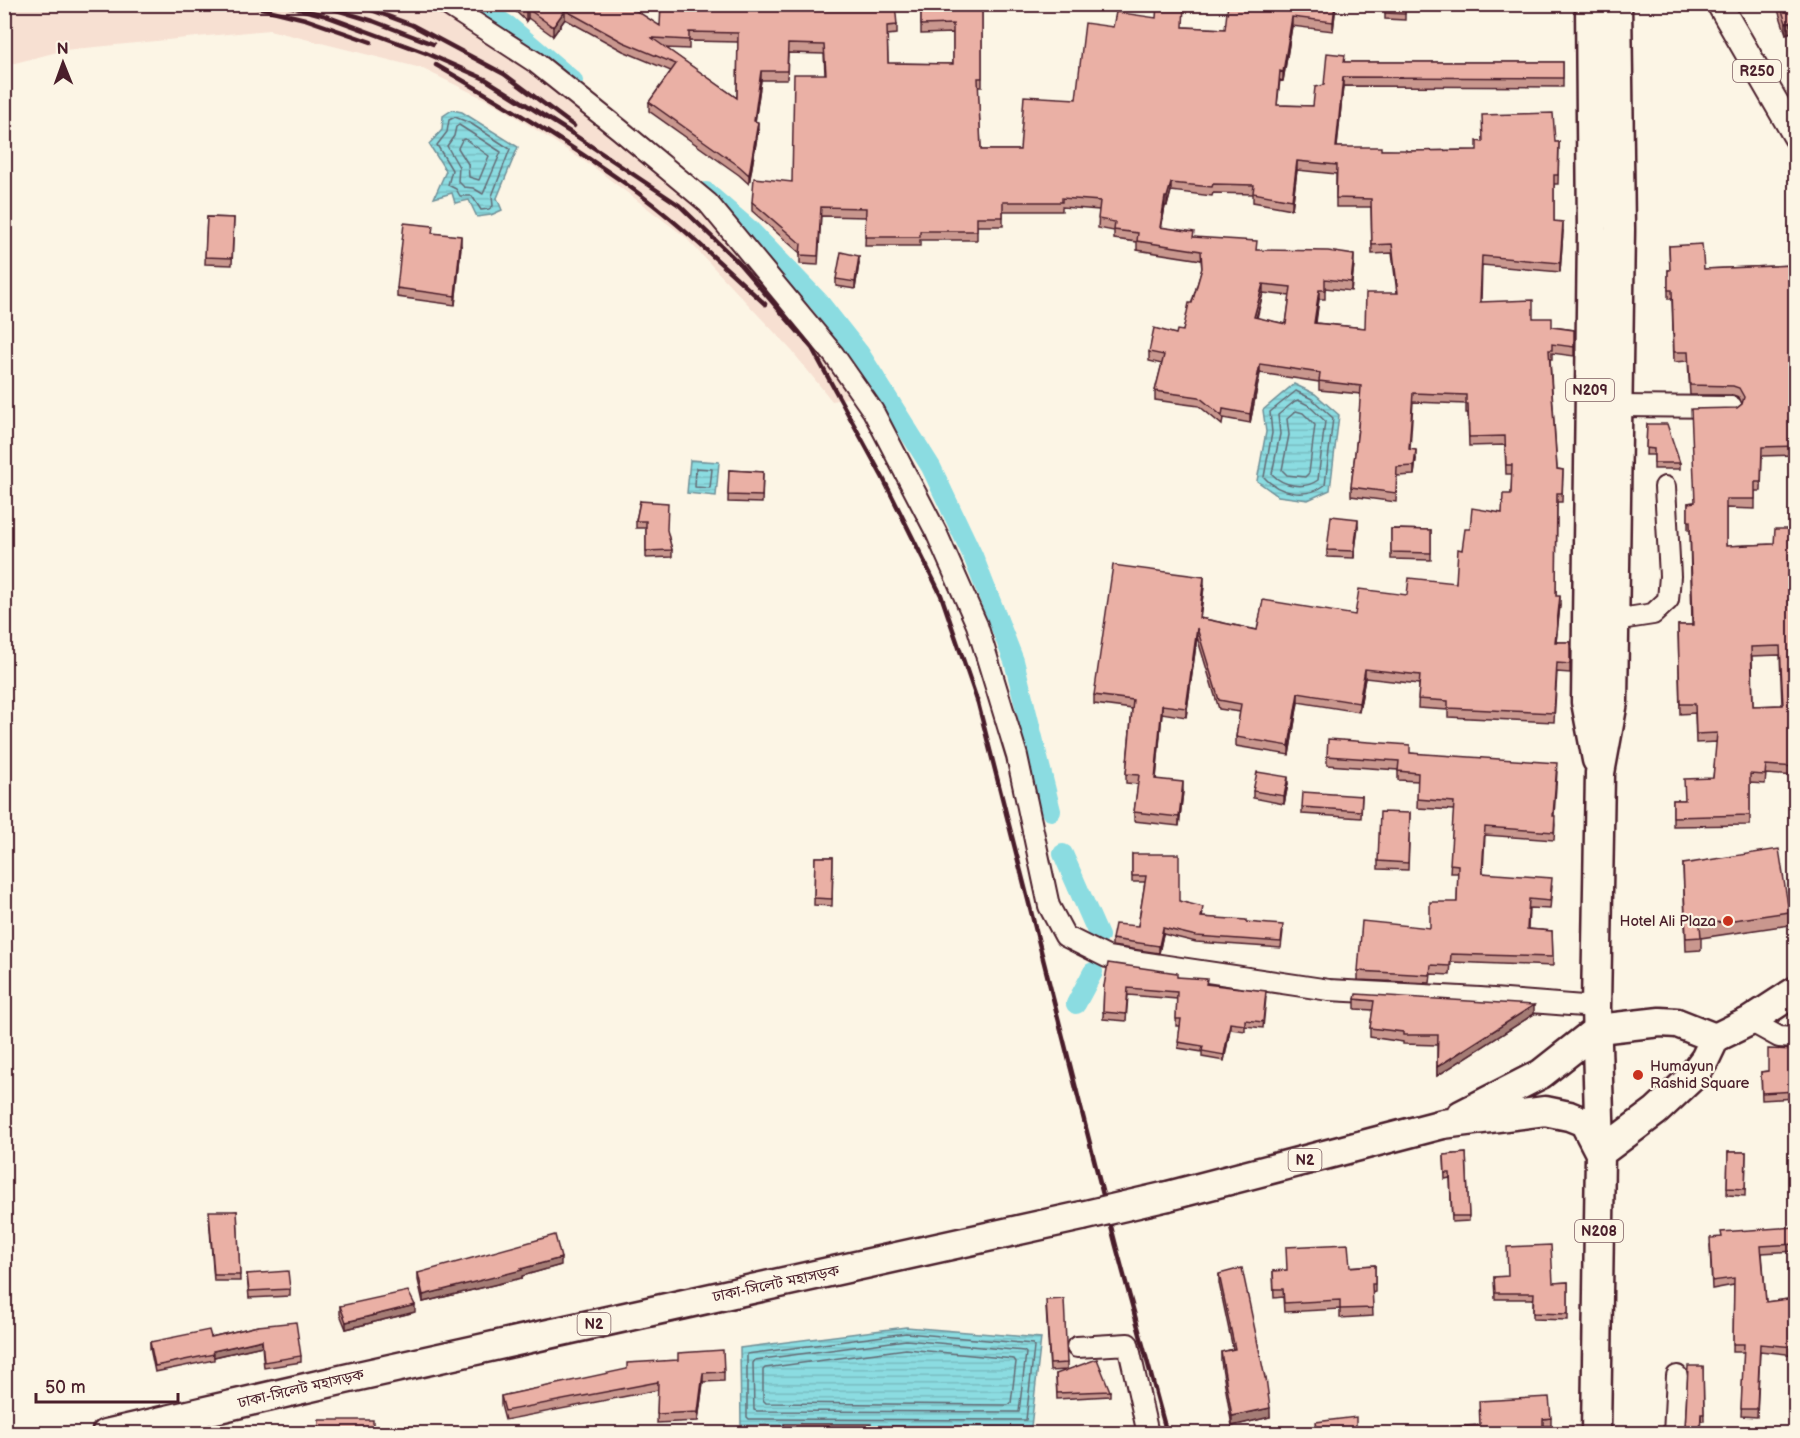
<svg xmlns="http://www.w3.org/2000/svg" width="1800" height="1438" font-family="'Balsamiq Sans','Noto Sans Bengali',sans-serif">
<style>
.built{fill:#f7e0d2}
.water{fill:url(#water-rules);stroke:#719098;stroke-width:1.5}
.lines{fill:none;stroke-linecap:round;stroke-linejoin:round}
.shore{stroke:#646b74;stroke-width:1.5}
.canal{stroke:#8bdce1;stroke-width:20}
.minor-casing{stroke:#4a1f2b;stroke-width:24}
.major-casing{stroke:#4a1f2b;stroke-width:28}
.highway-casing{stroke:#4a1f2b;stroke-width:33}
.minor{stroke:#fcf5e5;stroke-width:20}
.major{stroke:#fcf5e5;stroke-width:24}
.highway{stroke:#fcf5e5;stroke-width:28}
.rail{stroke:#4a1f2b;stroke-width:4.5}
.highway-bridge-casing{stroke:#4a1f2b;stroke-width:33;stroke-linecap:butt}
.highway-bridge{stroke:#fcf5e5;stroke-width:28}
.wall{fill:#c9978e;stroke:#4a1f2b;stroke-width:1.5;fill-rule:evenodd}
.shaded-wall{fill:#a47b74;stroke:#4a1f2b;stroke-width:1.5}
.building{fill:#eab0a5;stroke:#4a1f2b;stroke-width:1.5;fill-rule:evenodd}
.poi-dot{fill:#c8321e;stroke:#fcf5e5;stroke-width:2}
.labels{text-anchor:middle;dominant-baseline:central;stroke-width:4.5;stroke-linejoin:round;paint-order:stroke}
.shield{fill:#fcf5e5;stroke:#7f5f63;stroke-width:1.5}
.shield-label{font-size:14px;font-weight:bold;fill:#4a1f2b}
.poi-label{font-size:15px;fill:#4a1f2b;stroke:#fcf5e5;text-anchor:end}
.street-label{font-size:15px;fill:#4a1f2b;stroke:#fcf5e5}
</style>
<defs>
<pattern id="water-rules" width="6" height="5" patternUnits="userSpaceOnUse" patternTransform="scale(1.5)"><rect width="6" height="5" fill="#8bdce1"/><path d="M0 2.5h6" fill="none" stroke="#79bcc1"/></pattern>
</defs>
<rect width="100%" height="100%" fill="#fcf5e5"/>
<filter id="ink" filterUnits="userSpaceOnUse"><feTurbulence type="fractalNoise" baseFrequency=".0167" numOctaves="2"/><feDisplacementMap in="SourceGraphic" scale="12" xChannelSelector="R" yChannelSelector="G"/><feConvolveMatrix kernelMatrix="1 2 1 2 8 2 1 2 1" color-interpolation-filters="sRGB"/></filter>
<g filter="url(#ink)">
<path class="built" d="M423 4 438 10 515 55 706 213 814 341 852 397 832 401 792 351 684 236 596 169 501 107 421 68 269 30 65 50 15 63 5 64 4 5Z"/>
<path class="water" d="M452 110 462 112 518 147 497 198 502 210 491 215 477 217 469 200 455 203 452 193 434 198 446 171 429 144 442 130 443 116Z
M1294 384 1315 394 1339 415 1330 490 1308 500 1278 496 1257 481 1266 432 1263 410Z
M690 460 719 462 716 496 687 493Z
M906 1327 1041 1338 1031 1427 741 1425 740 1348Z"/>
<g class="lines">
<path class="shore" d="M455 117 470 123 510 149 492 196 493 206 489 209 481 210 472 196H460L456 189 448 185 452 170 437 145 447 132 449 120Z
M459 125 501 152 483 194 473 188 464 187 458 181 459 167 447 146 454 136 456 127Z
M465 139 489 156 479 180 469 177 468 164 458 148 462 140Z
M1296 391 1312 399 1333 418 1325 485C1306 499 1279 494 1264 477L1272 433 1270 412Z
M1298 400 1308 405 1325 421 1318 480C1304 490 1283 486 1272 474L1280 434 1278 415 1295 401Z
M1296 411 1303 413 1315 425 1309 473 1305 477 1287 475 1282 470 1289 435 1287 419Z
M696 468 712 469 710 488 695 487Z
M906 1333 1033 1344 1034 1347 1026 1420 749 1419 747 1417V1354Z
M906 1340 1024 1351 1026 1353 1019 1412 757 1411 754 1410 753 1363 755 1360Z
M906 1349 1014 1359 1016 1362 1011 1403 1008 1405 766 1403 763 1400V1370L765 1368Z"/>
<path class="canal" d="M473 4 507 25 573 81
M706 192 748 228 819 302 860 354 931 467 973 556 1014 661 1051 811
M1063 854 1099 936
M1076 1004 1093 972"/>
<defs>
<path id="minor" d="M446 4 535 62 619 129 708 203 834 355 873 411 936 532 977 625 1017 756 1049 906 1065 936 1107 957 1329 990 1480 998 1596 1007
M1617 406 1732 407
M1614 620 1653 614 1668 600 1670 576 1665 487
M1750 1021 1779 1037 1796 1038
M1077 1347 1128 1344 1148 1434
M1674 1434 1677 1376"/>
<path id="major" d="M1719 4 1796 137"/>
<path id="highway" d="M1590 4 1592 233 1586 702 1597 760
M1461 1115 1541 1074 1598 1029 1660 1022 1677 1023 1715 1038
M1168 1196 1443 1124 1545 1111 1569 1116 1584 1122 1600 1153 1656 1111 1690 1079 1705 1059 1715 1038 1750 1021 1796 991
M106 1434 345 1379 1082 1216
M1596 1434 1600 1153 1596 1007 1600 773 1613 702 1620 229 1617 4"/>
</defs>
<use href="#minor" class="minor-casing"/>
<use href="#major" class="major-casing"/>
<use href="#highway" class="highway-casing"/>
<use href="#minor" class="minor"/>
<use href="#major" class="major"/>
<use href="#highway" class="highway"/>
<path class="rail" d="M244 4 305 19 371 42
M281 4 323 15 426 53 485 79 573 134 679 205 738 262 812 348 883 478 941 595 978 703 1116 1246 1167 1434
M317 4 373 21 433 44
M355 4 412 25 504 74 574 126
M436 65C501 102 565 141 626 184 676 220 720 263 765 304"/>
<defs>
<path id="highway-bridge" d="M1082 1216 1168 1196"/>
</defs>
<use href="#highway-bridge" class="highway-bridge-casing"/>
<use href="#highway-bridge" class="highway-bridge"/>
</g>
<path class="wall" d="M508 4H616L660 26 897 25V34L887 35 888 63 953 64V33L921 34V4H982V87H978L981 150H1020L1076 99 1113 27H1183L1225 29 1336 4 1333 31 1292 26 1283 81 1280 80 1277 105 1313 106 1324 85 1345 62H1563V87L1343 86 1337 147 1381 150 1406 151 1477 150 1559 142 1558 184H1554V221L1563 231 1560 272 1482 265 1481 302 1533 318 1552 327 1574 330V356L1552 353V359H1550L1557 469 1563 470 1562 502H1557L1556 596 1560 605 1556 642H1570V673L1557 672 1554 722 1448 717V710L1418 708 1419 684 1365 678 1359 712 1298 702 1289 755 1236 746V737L1240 712 1219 709 1197 637 1186 717 1162 713 1156 779 1183 791 1179 826 1134 821V812L1138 784 1126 783V774L1132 709 1094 704V695L1204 586 1200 618 1257 630 1355 615 1407 595 1456 583 1462 550 1470 529 1502 513 1511 494 1512 474H1506L1505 445 1469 446 1468 413H1466V404L1413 402 1410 449 1416 459 1414 475 1397 476 1396 502 1351 496V487L1358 428 1361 394 1319 390V382L1260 373 1250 423 1223 418 1222 425 1199 406 1155 400V391L1162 364 1149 361V352L1176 334 1183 331 1202 269 1201 260 1137 250V242L1114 239V231L1098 228 1099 210 1062 207V211H1003V226H977V240H920V246H865L866 217 821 216 818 265 800 264V253L752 211V202L792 182 825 74 824 54 788 53 787 80H761L755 121 758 131 749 184 739 175 649 111V102L671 71 623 51 565 19 553 36 528 18 526 21ZM689 41 738 42 737 98 666 48 689 49ZM1297 170 1336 174V207H1371L1372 254 1392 253 1397 293 1365 328 1316 323 1319 299H1325V288L1351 291 1354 264 1257 250 1194 237 1161 228 1165 206H1167L1171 191 1212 196 1213 193 1253 194V202L1292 209ZM1263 293 1290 296 1286 324 1257 318Z
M1405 4V20L1385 19V13Z
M1510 4H1551V5L1510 6Z
M1776 4H1796V46L1791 32 1786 34Z
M207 217 234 218 232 265 205 264Z
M461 246 455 305 397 297V288Z
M1669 246 1704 269 1796 265V455L1762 456 1761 491H1755V509L1726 508V546L1774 544 1796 529V776L1766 774 1765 784 1750 783V825L1673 826V800H1685L1713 778 1717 742 1696 743 1695 713 1680 714 1678 625H1692L1690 530H1688V503L1695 502 1737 408 1742 404 1739 397 1733 395H1690L1688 361 1674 362 1672 299H1668V270H1670ZM1780 655 1782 705 1753 706 1752 656Z
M859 263 855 289 836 286V279Z
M1647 424 1680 463V469H1654V455H1646Z
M729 470 763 472 762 503 728 502Z
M640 501 667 531 672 550V557L646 558V528H636V521Z
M1358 526 1354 558 1327 557V550Z
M1391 529 1431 530V560L1391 559Z
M1410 753 1557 772 1554 816 1555 825 1554 840 1485 835 1483 873 1552 886 1550 909 1529 908 1528 929 1552 931 1553 966 1451 962 1450 975 1431 974 1430 983 1358 980V971L1430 928 1457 902 1458 873H1450L1454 810 1417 808 1418 781 1398 780V770L1327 765V756Z
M1288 784 1284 804 1253 798V791Z
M1362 796 1361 818 1302 814V807Z
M1410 813 1408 870 1378 869V861Z
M1132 854 1179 901 1203 913 1202 917 1246 922 1283 931 1281 948 1196 942 1163 934 1159 953 1112 946V939L1138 926 1145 882H1132Z
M815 857H833L832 906 814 905Z
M1683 864 1789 912V925L1701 938V950L1686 951Z
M1177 977 1266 997 1263 1028 1245 1026V1031L1230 1029 1224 1061 1202 1057V1052L1178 1048 1180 1026H1176L1177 999 1128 995 1126 1021 1103 1019 1104 986Z
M1355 999 1534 1014 1437 1076V1045L1403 1044V1042L1370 1037V1028L1373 1010 1355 1009Z
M1796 1050V1098L1762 1100 1761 1072 1768 1071Z
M1728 1152H1746L1745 1196 1727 1195Z
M1466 1153 1469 1221 1452 1222 1450 1178 1445 1179 1444 1155Z
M237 1211 240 1281H214L209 1216Z
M1796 1227V1251L1762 1253 1766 1302 1796 1298 1795 1355 1760 1351 1757 1417 1741 1416 1744 1352H1733L1734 1285 1712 1289 1710 1245 1722 1237Z
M561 1265 522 1276V1278L423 1302 418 1280V1273Z
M1375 1265V1292L1372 1293 1373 1316 1340 1318V1309L1284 1312 1283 1297 1274 1298 1273 1271Z
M247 1274 290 1289V1296L249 1298Z
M1219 1274 1265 1378 1270 1417 1232 1426 1221 1361V1352L1233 1349 1219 1283Z
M1494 1277 1553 1283 1568 1282V1320L1533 1319V1299H1495Z
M340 1306 415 1312 346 1329 340 1314Z
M1046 1307 1067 1363V1370L1050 1371Z
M258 1326 301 1356V1362L264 1368 262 1346 214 1357V1360L155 1372 150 1348V1342L211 1337Z
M1703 1366 1704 1421H1701Z
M627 1370 724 1372V1381L703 1382 698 1421 657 1423 658 1390 505 1420 501 1405V1396Z
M1056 1374 1110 1391V1396L1057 1399Z
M1551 1418V1426L1480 1425Z"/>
<path class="shaded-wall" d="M1335 4H1336L1333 31V22Z
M528 9V18L526 21V12Z
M565 10V19L553 36V27Z
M1292 17V26L1283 81V72Z
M1791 22V32L1786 34V23Z
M761 71V80L754 130V121Z
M1343 77V86L1336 156V147Z
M758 122V131L749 184V175Z
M1297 161V170L1292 209V200Z
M1171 183V191L1167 206V197Z
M1165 197V206L1160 236V227Z
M1563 222V231L1560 272V263Z
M461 236V246L455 305V296Z
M1354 255V264L1351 291V282Z
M859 256V263L855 289V282Z
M1263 284V293L1254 326V317Z
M1319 290V299L1314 332V323Z
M1260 364V373L1250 423V414Z
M1416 450V459L1414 475V466Z
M1358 519V526L1354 558V551Z
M1204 577V586L1199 627V618Z
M1560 596V605L1555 651V642Z
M1197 628V637L1186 717V708Z
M1365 669V678L1359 712V703Z
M1298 693V702L1289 755V746Z
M1162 705V713L1155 788V779Z
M1288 777V784L1284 804V796Z
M1183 782V791L1179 826V817Z
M1163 928V934L1159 953V946Z
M1534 1005V1014L1437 1076V1067Z
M1230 1023V1029L1224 1061V1055Z
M561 1258V1265L522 1276V1278L423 1302V1295Z
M415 1305V1312L346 1329V1322Z
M262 1340V1346L214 1357 213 1351Z
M703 1373V1382L698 1421V1412Z
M1270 1408V1417L1232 1426V1416Z"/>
<path class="building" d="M518 4H616L622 8 624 4H626L660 26 661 4H895L897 25 887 26 888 63 953 64V24L921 25V4H982V78H978L981 150H1020L1024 96 1076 99 1085 23 1113 27 1116 12 1156 18 1157 4H1184L1183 27 1225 29 1228 4H1335L1333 22 1292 17 1283 72 1280 71 1277 105 1313 106 1315 87 1324 85 1327 53 1345 55 1344 62H1563V78L1343 77 1336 147H1381V150H1406V151L1477 150V141L1483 142 1482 115 1553 113 1555 142H1559L1558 175H1554V221L1563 222 1560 263 1482 256 1480 302 1533 300V318H1552V327L1574 330V347L1552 344V350H1549L1557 469 1563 470 1562 493H1557L1556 596H1560L1555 642H1570V664L1557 663 1554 713 1448 708V701L1418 699 1420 675 1365 669 1359 703 1298 693 1289 746 1236 737 1241 704 1219 700 1197 628 1186 708 1162 705 1155 779 1183 782 1179 817 1134 812 1139 775 1126 774 1133 700 1094 695 1113 565 1204 577 1199 618 1257 630 1263 600 1355 615 1359 589 1407 595 1409 578 1456 583 1458 549 1462 550 1465 529H1470L1472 508 1502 513 1503 494H1511L1512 465H1506L1505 436 1469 437 1468 404H1466V395L1413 393 1409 449 1416 450 1414 466 1397 467 1396 493 1351 487 1358 428 1361 386 1319 381 1320 373 1260 364 1250 414 1223 409 1222 416 1199 397 1155 391 1164 355 1149 352 1154 328 1176 334 1177 330 1183 331 1189 303H1192L1202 268 1201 251 1137 241 1138 233 1114 230 1115 222 1098 219 1100 201 1062 198V202H1003V217H977V231H920V237H865L866 208 821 207 818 256 800 255 801 244 752 202 754 178 792 182 794 74H826L824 45 788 44 787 71H761L754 121 758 122 749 175 739 166 649 102 676 64 623 42 565 10 553 27 528 9 526 12ZM689 32 738 33 737 98 652 38 689 40ZM1297 161 1337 165 1336 198 1371 199 1372 245 1392 244 1398 293H1366L1365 328 1314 323 1319 290H1325V279L1351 282 1354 255 1328 251 1256 250 1257 241 1193 237 1194 232 1160 227 1165 197H1167L1171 183 1212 187 1213 184 1254 185 1253 193 1292 200ZM1263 284 1291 287 1286 324 1254 317Z
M1386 4H1405V14L1385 13Z
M1780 4H1796V35L1791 22 1786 23Z
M207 217 234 218 232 258 205 257Z
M404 223 433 226 432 233 461 236 455 296 397 288Z
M1702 244 1704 269 1796 265V446L1762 447 1761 482H1755V499H1726V546L1774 544 1775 529H1796V767L1766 765 1765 775 1750 774V815L1673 817V800H1685L1684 779 1713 778 1717 733 1696 734 1695 704H1680L1678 625H1693L1690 521H1688V503L1695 502 1691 409 1737 408 1742 404 1744 397 1739 388 1733 386 1690 385 1688 352H1674L1672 290H1668V270H1670L1669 246ZM1780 646 1783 705 1753 706 1751 647Z
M841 252 859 256 855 282 836 279Z
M1647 424H1667L1680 463H1654V449L1646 448Z
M729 470 763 472 762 496 728 495Z
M640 501 668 503 667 530 672 550 646 551V521H636Z
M1331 516 1358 519 1354 551 1327 550Z
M1391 529 1431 530V553L1391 552Z
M1328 739 1410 745V753L1557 763 1553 816H1555L1554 832 1485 827 1482 873 1552 878 1550 901 1529 899 1527 929 1552 931 1553 957 1451 954 1450 966 1431 965 1430 975 1358 971 1362 921 1430 928V902H1457L1458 865 1450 864 1454 802 1417 799 1418 773 1398 771 1399 761 1327 756Z
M1257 772 1288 777 1284 796 1253 791Z
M1303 792 1362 796 1361 811 1302 807Z
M1380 812 1410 813 1408 863 1378 861Z
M1779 849 1789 912 1700 925 1701 937 1686 938 1683 864Z
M1132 854H1179V901L1203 907 1201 917 1246 920V922L1283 925 1281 942 1196 936 1163 928 1159 946 1112 939 1115 924 1138 926 1146 876H1132Z
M815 857H833L832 899 814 898Z
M1108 963 1177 973V977L1207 979 1206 984 1266 991 1263 1022 1245 1020V1025L1230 1023 1224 1055 1202 1051 1203 1046 1178 1042 1181 1019H1176L1177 992 1128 988 1126 1014 1103 1012 1104 986Z
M1356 994 1534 1005 1437 1067 1438 1035H1403V1032L1370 1028 1374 1001 1355 999Z
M1768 1049 1796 1050V1091L1762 1093 1761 1072 1768 1071Z
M1728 1152H1746L1745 1189 1727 1188Z
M1466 1153 1469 1216H1452L1450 1173H1445L1444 1155Z
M209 1211H237L240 1275H214Z
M1796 1227V1244L1761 1246 1766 1302 1796 1298 1795 1347 1760 1344 1757 1409H1741L1744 1344H1733L1734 1278 1712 1281 1710 1238 1722 1237 1721 1232Z
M555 1235 561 1258 521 1269 522 1270 423 1295 418 1273Z
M1348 1244 1350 1267 1375 1265V1284H1372L1373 1308 1340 1309V1300L1284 1303 1283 1289H1274L1273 1271 1287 1270 1286 1247Z
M1551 1245 1553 1283 1568 1282V1314L1533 1313 1534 1293H1495L1494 1277 1508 1276 1507 1247Z
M1242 1268 1265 1378H1266L1270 1408 1232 1416 1221 1352 1235 1349 1219 1274Z
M288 1271 290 1289 249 1291 247 1274Z
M408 1291 415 1305 346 1322 340 1306Z
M1064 1299 1067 1363 1050 1364 1046 1300Z
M296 1322 301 1356 264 1362 262 1340 213 1351 214 1354 155 1366 150 1342 209 1330 211 1337 258 1326Z
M723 1350 724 1372 703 1373 698 1412 657 1414 658 1382 505 1411 501 1396 627 1369V1363L678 1360V1353Z
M1097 1359 1110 1391 1057 1393 1056 1374Z
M1688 1366H1703L1704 1414H1701L1700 1434H1685Z
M1549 1397 1551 1418 1543 1419V1434H1431V1428L1480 1425 1479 1401Z
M1356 1417V1434H1318L1316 1422Z
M319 1420H373V1434H318Z
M784 1424H871V1434H785Z"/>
</g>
<g class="poi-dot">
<circle cx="1728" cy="921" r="6"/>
<circle cx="1638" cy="1075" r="6"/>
</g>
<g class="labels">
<g class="shield">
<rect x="1733" y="60" width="48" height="22" rx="4.5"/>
<rect x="1566" y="379" width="48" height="22" rx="4.5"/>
<rect x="1288.5" y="1149" width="33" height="22" rx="4.5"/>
<rect x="1575" y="1220" width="48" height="22" rx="4.5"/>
<rect x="577.5" y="1313" width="33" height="22" rx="4.5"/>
</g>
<g class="shield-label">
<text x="1757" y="71">R250</text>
<text x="1590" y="390">N209</text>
<text x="1305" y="1160">N2</text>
<text x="1599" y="1231">N208</text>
<text x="594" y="1324">N2</text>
</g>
<g class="poi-label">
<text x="1716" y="921">Hotel Ali Plaza</text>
<text x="1650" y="1066" text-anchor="start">Humayun<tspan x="1650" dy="17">Rashid Square</tspan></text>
</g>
<g class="street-label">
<text transform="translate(776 1284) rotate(-12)">ঢাকা-সিলেট মহাসড়ক</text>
<text transform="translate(301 1389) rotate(-13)">ঢাকা-সিলেট মহাসড়ক</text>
</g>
</g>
<rect width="1800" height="1438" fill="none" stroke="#fcf5e5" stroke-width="24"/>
<rect x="12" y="12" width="1776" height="1414" fill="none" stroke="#4a1f2b" stroke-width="2" filter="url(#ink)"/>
<g transform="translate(63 63) rotate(359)" stroke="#fcf5e5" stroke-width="4.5" paint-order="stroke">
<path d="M0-4.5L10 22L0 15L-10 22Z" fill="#4a1f2b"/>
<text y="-9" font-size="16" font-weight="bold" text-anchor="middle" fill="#4a1f2b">N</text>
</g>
<path d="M36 1393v9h142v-9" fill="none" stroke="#4a1f2b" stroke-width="3"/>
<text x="45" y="1393" font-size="18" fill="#4a1f2b" stroke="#fcf5e5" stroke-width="4.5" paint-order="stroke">50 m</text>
</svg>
